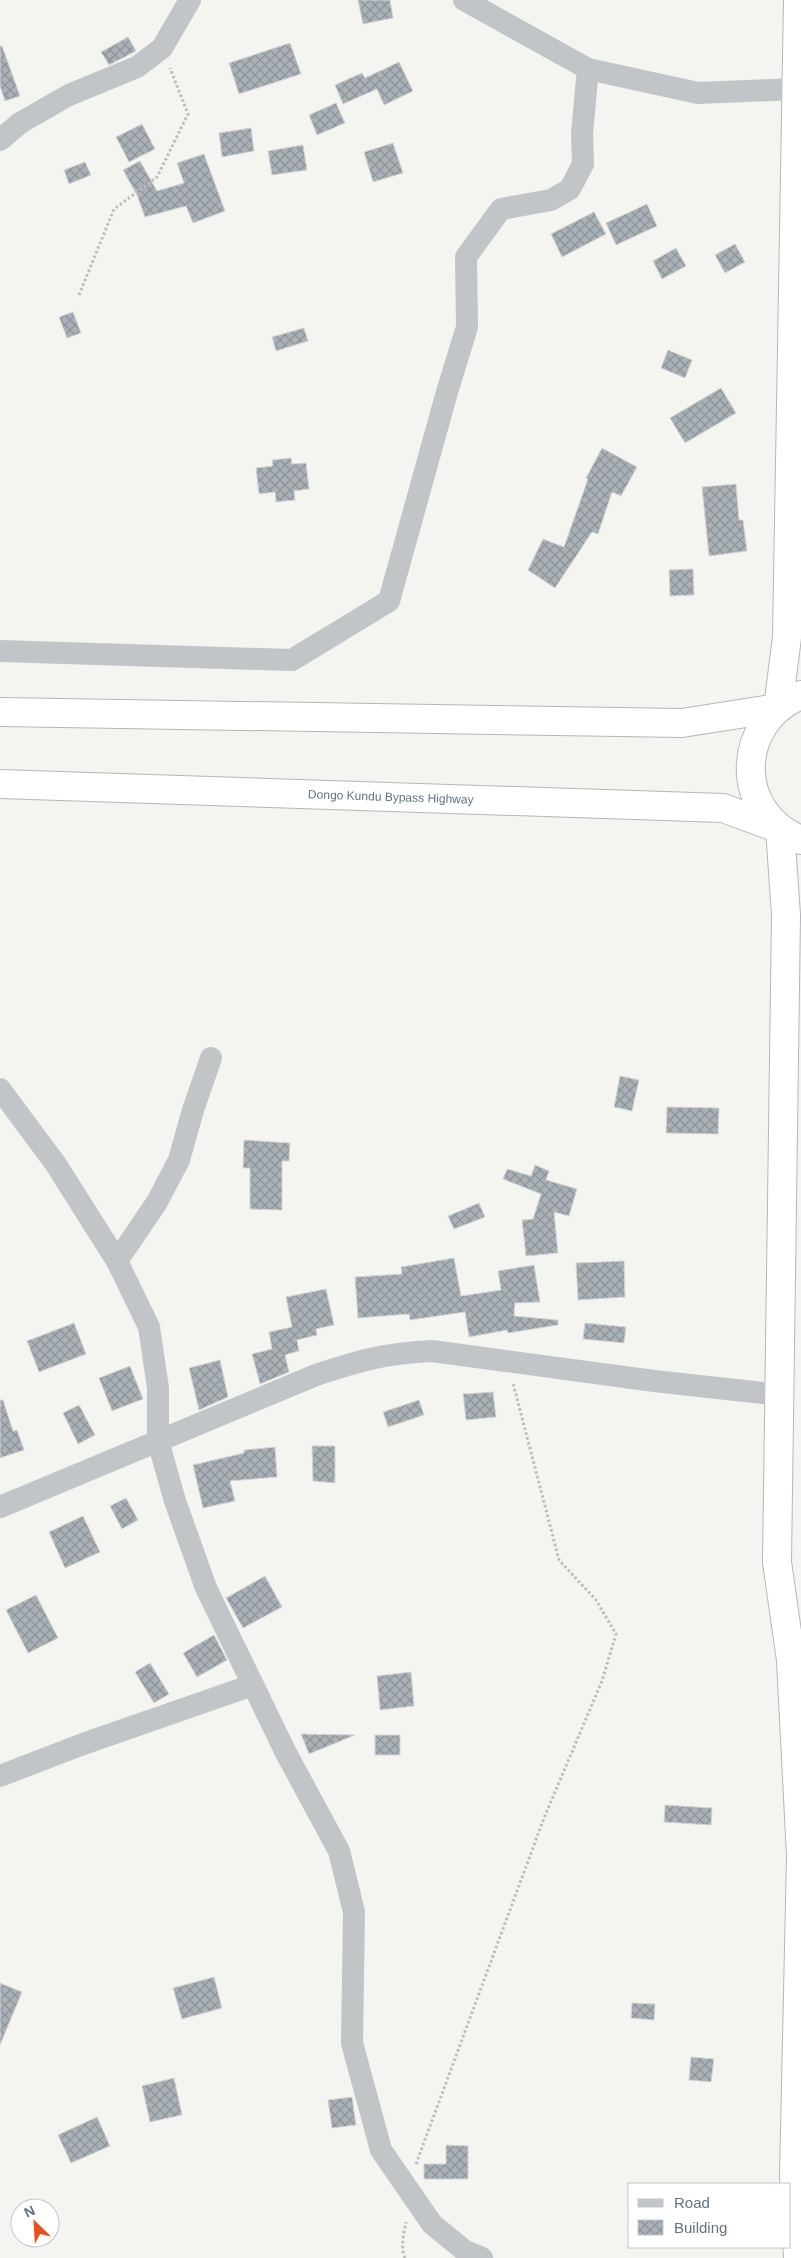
<svg xmlns="http://www.w3.org/2000/svg" width="801" height="2258" font-family="Helvetica,sans-serif">
<style>
.building{fill:url(#building-cross-hatch);stroke:#d5d5d3}
.lines{fill:none;stroke-linecap:round;stroke-linejoin:round}
.highway-casing{stroke:#b4b7ba;stroke-width:30}
.path{stroke:#bbbdbf;stroke-width:3;stroke-dasharray:2.5 2.5;stroke-linecap:butt}
.street{stroke:#c1c5c8;stroke-width:22}
.highway{stroke:#fff;stroke-width:28}
.labels{text-anchor:middle;dominant-baseline:central;stroke-width:5;stroke-linejoin:round;paint-order:stroke}
.street-label{font-size:12px;fill:#627382;stroke:#fff}
</style>
<defs>
<pattern id="building-cross-hatch" width="8" height="8" patternUnits="userSpaceOnUse" patternTransform="scale(1.25)"><rect width="8" height="8" fill="#a9b1b6"/><path d="M0 0l8 8M0 8l8-8" fill="none" stroke="#8d9499"/></pattern>
</defs>
<rect width="100%" height="100%" fill="#f4f4f0"/>
<path class="building" d="M358 0H390L393 18 363 24Z
M128 37 136 51 109 65 101 52Z
M290 43 301 74 239 94 229 63Z
M0 46H2L20 96 5 101 0 86Z
M399 62 413 91 384 105 377 89 343 104 335 85 362 73 365 78Z
M336 103 345 123 317 135 309 115Z
M142 124 155 149 129 162 116 137Z
M251 128 254 151 222 157 219 133Z
M393 143 403 173 373 182 364 152Z
M303 145 307 170 272 175 268 151Z
M204 154 225 211 193 223 186 206 145 217 137 195 123 170 140 161 157 191 184 183 177 163Z
M85 162 91 175 69 184 64 170Z
M647 204 657 226 616 245 606 223Z
M594 212 606 234 562 257 551 234Z
M735 244 745 262 725 273 715 255Z
M676 248 686 266 662 279 653 261Z
M73 312 81 333 67 338 59 317Z
M304 328 308 341 276 351 272 337Z
M668 350 692 360 685 378 661 368Z
M721 388 736 413 685 443 670 418Z
M602 448 637 467 621 496 612 492 598 534 592 532 555 588 528 570 543 539 564 547 588 479 586 478Z
M291 458 292 464 306 463 309 489 294 491 295 500 276 502 275 492 259 494 256 468 273 466 272 460Z
M736 484 739 520H743L747 551 709 556 702 487Z
M693 569 694 595 670 596 669 570Z
M620 1076 639 1080 632 1111 614 1107Z
M667 1107 719 1108 718 1134 666 1133Z
M244 1140 290 1143 289 1161H282V1210L250 1209V1168H243Z
M535 1165 549 1171 546 1180 577 1189 569 1216 554 1212 558 1253 526 1256 522 1220 533 1219 541 1194 503 1179 507 1169 531 1176Z
M479 1203 485 1217 454 1229 448 1216Z
M454 1258 461 1296 501 1290 498 1271 534 1265 540 1302 515 1303 514 1316 558 1320V1325L508 1333 507 1330 469 1337 465 1312 410 1320 409 1314 358 1318 355 1277 402 1274 401 1267Z
M624 1261 625 1297 578 1300 576 1263Z
M326 1289 334 1325 316 1329 317 1335 297 1340 299 1351 285 1355 289 1372 260 1384 252 1354 272 1349 269 1332 292 1327 286 1297Z
M74 1323 86 1354 39 1372 27 1341Z
M585 1323 626 1327 624 1343 583 1339Z
M220 1360 228 1397 199 1410 189 1368Z
M130 1366 143 1399 112 1411 99 1378Z
M493 1392 496 1417 466 1420 463 1394Z
M0 1400H3L13 1431 17 1430 24 1450 0 1458Z
M419 1400 424 1415 388 1427 383 1412Z
M79 1405 95 1435 78 1444 63 1413Z
M312 1446H335V1483L313 1481Z
M275 1447 277 1477 230 1481 235 1501 203 1508 193 1465 244 1453V1450Z
M126 1498 138 1520 122 1529 110 1506Z
M83 1516 100 1552 65 1568 49 1532Z
M265 1576 282 1607 243 1628 226 1598Z
M36 1595 58 1638 28 1653 6 1610Z
M214 1635 227 1660 197 1677 183 1653Z
M150 1663 169 1694 154 1703 135 1672Z
M411 1672 414 1706 380 1710 377 1676Z
M301 1734 355 1735 309 1754Z
M375 1735H400V1755H375Z
M665 1805 712 1808 711 1825 664 1822Z
M214 1977 222 2008 182 2019 173 1988Z
M0 1983 22 1992 0 2045Z
M632 2003 655 2004 654 2020 631 2018Z
M691 2057 714 2059 711 2082 689 2080Z
M174 2078 182 2115 150 2122 142 2086Z
M352 2097 356 2125 332 2128 328 2100Z
M97 2117 110 2146 71 2163 58 2135Z
M446 2145 468 2146V2179H424V2164H446Z"/>
<g class="lines">
<defs>
<g id="highway">
<path d="M801 695C735 722 733 813 801 840"/>
<path d="M0 712 682 723 778 708 787 637 798 0"/>
<path id="s1" d="M0 784 723 808 780 829 786 915 777 1562 791 1660"/>
<path d="M796 1643 791 1660 801 1856 794 2177 798 2258"/>
</g>
</defs>
<use href="#highway" class="highway-casing"/>
<path class="path" d="M79 295 114 209 157 177 188 114 170 68
M416 2164 544 1818 602 1681 616 1634 596 1600 559 1560 513 1383
M405 2258C400 2247 404 2233 406 2222"/>
<path class="street" d="M464 0 588 69 698 93 796 89
M0 140 20 123 69 95 137 67 162 48 190 0
M0 651 292 660 389 601 447 392 467 327 466 257 501 209 551 200 570 189 583 164 582 133 588 69
M0 1089 55 1163 117 1261 149 1327 158 1388V1441L175 1501 206 1588 286 1753 339 1851 354 1912 352 2043 381 2150 432 2224 465 2251 482 2258
M117 1261 157 1202 179 1160 193 1110 211 1058
M0 1507 316 1375C358 1361 386 1353 432 1351L654 1381 781 1395
M0 1776 83 1744 253 1685"/>
<use href="#highway" class="highway"/>
</g>
<g class="labels">
<g class="street-label">
<text stroke="none"><textPath href="#s1" startOffset="391">Dongo Kundu Bypass Highway</textPath></text>
</g>
</g>
<rect x="628" y="2183" width="162" height="65" fill="#ffffff" stroke="#c0c7cd"/>
<rect x="638" y="2199" width="25" height="8" fill="#c1c5c8" stroke="#c0c7cd"/>
<text x="674" y="2208" font-size="15" fill="#627382">Road</text>
<rect x="638" y="2220" width="25" height="15" fill="url(#building-cross-hatch)" stroke="#c0c7cd"/>
<text x="674" y="2233" font-size="15" fill="#627382">Building</text>
<g transform="translate(35 2223) rotate(335)"><circle r="24" fill="#ffffff" stroke="#c0c7cd"/>
<path d="M0-4L9 19L0 12L-9 19Z" fill="#e9501b"/>
<text y="-8" font-size="14" font-weight="bold" text-anchor="middle" fill="#627382">N</text>
</g>
</svg>
